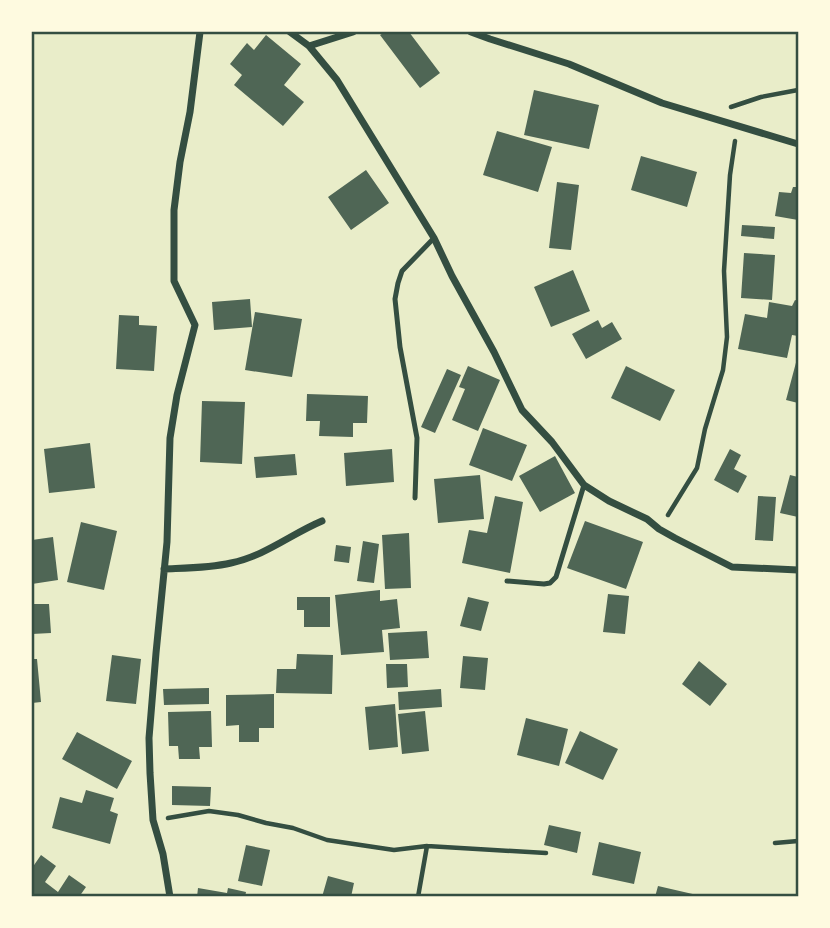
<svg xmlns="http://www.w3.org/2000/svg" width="830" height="928" font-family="Poppins,sans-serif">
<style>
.building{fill:#4f6655}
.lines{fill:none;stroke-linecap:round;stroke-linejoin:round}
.path{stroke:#344e41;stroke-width:4.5}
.service{stroke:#344e41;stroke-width:5}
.minor{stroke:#344e41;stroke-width:7}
.neatline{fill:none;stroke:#344e41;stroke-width:2.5}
</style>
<rect width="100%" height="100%" fill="#e9edc9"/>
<path class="building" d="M385 32H409L440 73 420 88 380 35Z
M266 35 301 64 284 85 304 102 283 126 234 85 242 75 230 64 247 43 254 50Z
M534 90 599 105 589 149 524 135Z
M497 131 552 147 538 192 483 175Z
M641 156 697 172 687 207 631 190Z
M366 170 389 203 351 230 328 197Z
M557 182 579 185 571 250 549 248Z
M793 187H798V220L775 216 779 192 791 193Z
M742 225 775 227 774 239 741 236Z
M744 253 775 255 772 300 741 298Z
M573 270 590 311 551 327 534 287Z
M250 299 252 327 214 330 212 302Z
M795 300 798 301V336L792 335 787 358 738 349 745 314 767 318 769 302 792 306Z
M255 312 302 319 292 377 245 370Z
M119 315 139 316V325L157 326 154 371 116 369Z
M598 320 602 328 612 322 622 339 586 359 572 334Z
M798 355V403L786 400Z
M468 366 500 380 478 431 452 420 465 389 459 387Z
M626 366 675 390 660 421 611 398Z
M447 369 461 375 435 433 421 427Z
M307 394 368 396 367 423H353V437L319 436 320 421H306Z
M202 401 245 402 242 464 200 462Z
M483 428 527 445 512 481 469 465Z
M90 443 95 488 49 493 44 449Z
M392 449 394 482 346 486 344 453Z
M730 449 741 455 734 469 747 476 738 493 714 480Z
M295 454 297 475 256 478 254 457Z
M555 456 575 493 540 512 519 476Z
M480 475 484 519 438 523 434 479Z
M790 475 798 477V517L780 513Z
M495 496 523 502 510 573 462 563 469 530 487 533Z
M758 496 776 497 773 541 755 540Z
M585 521 643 542 626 589 567 568Z
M81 522 117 531 104 590 67 582Z
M409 533 411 588 385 589 382 535Z
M53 537 58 580 32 584V540Z
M363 541 379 544 374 583 357 581Z
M336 545 351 547 349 563 334 561Z
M380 590V601L397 599 400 628 382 630 384 652 341 655 335 595Z
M608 594 629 596 625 634 603 632Z
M297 597H330V627H304V610H297Z
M468 597 489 602 481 631 460 626Z
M32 604H49L51 633 32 634Z
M427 631 429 658 390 660 388 633Z
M297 654 333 655 332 694 276 693 277 669H296Z
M112 655 141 659 136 704 106 701Z
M463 656 488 658 485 690 460 688Z
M32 659H37L41 702 32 703Z
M699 661 727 684 710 706 682 684Z
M386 664H407L408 687 387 688Z
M209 688V704L164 705 163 689Z
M441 689 442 707 399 710 398 692Z
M274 694V728H259V742H239V725L226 726V695Z
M395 704 398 747 369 750 365 707Z
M211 711 212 747H199L200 759H179L178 746H169L168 712Z
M425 711 429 751 402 754 398 714Z
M526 718 568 729 559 766 517 755Z
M580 731 618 749 603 780 565 763Z
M77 732 132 761 117 789 62 759Z
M172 786 211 787 210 806 172 805Z
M86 790 114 798 110 811 118 814 110 844 52 828 60 797 82 803Z
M549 825 581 832 577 853 544 845Z
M599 842 641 852 634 884 592 875Z
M246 845 270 850 262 886 238 881Z
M41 855 56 866 45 882 58 892 69 875 86 887 79 897H32V868Z
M328 876 354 883 351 897H322Z
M658 886 697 895V897H655Z
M198 888 227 893 228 888 246 892 245 897H197Z"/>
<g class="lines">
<path class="path" d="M731 107 761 97 798 90
M668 515 697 468 705 429 723 370 727 337 724 271 730 175 735 141
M168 818 209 811 238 815 266 823 293 828 327 840 394 850 427 846 546 853
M775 843 798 841
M418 897 427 846"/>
<path class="service" d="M415 498 417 438 400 347 395 299 398 283 402 271 434 238
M507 581 544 584 550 583 556 577 584 485"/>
<path class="minor" d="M290 32 309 46 337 80 434 238 452 276 494 352 522 410 552 442 584 485 609 501 647 519 659 529 675 538 732 567 798 570
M471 32 490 39 569 64 662 103 798 144
M309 46 353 32
M164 569C186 568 210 568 231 563 265 556 291 534 322 521
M170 897 163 854 153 820 150 773 149 738 156 653 167 542 170 438 177 395 195 325 174 281V210L180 162 190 112 200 32"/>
</g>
<rect width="830" height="928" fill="none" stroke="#fefae0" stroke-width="66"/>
<rect x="33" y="33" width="764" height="862" class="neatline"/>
</svg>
